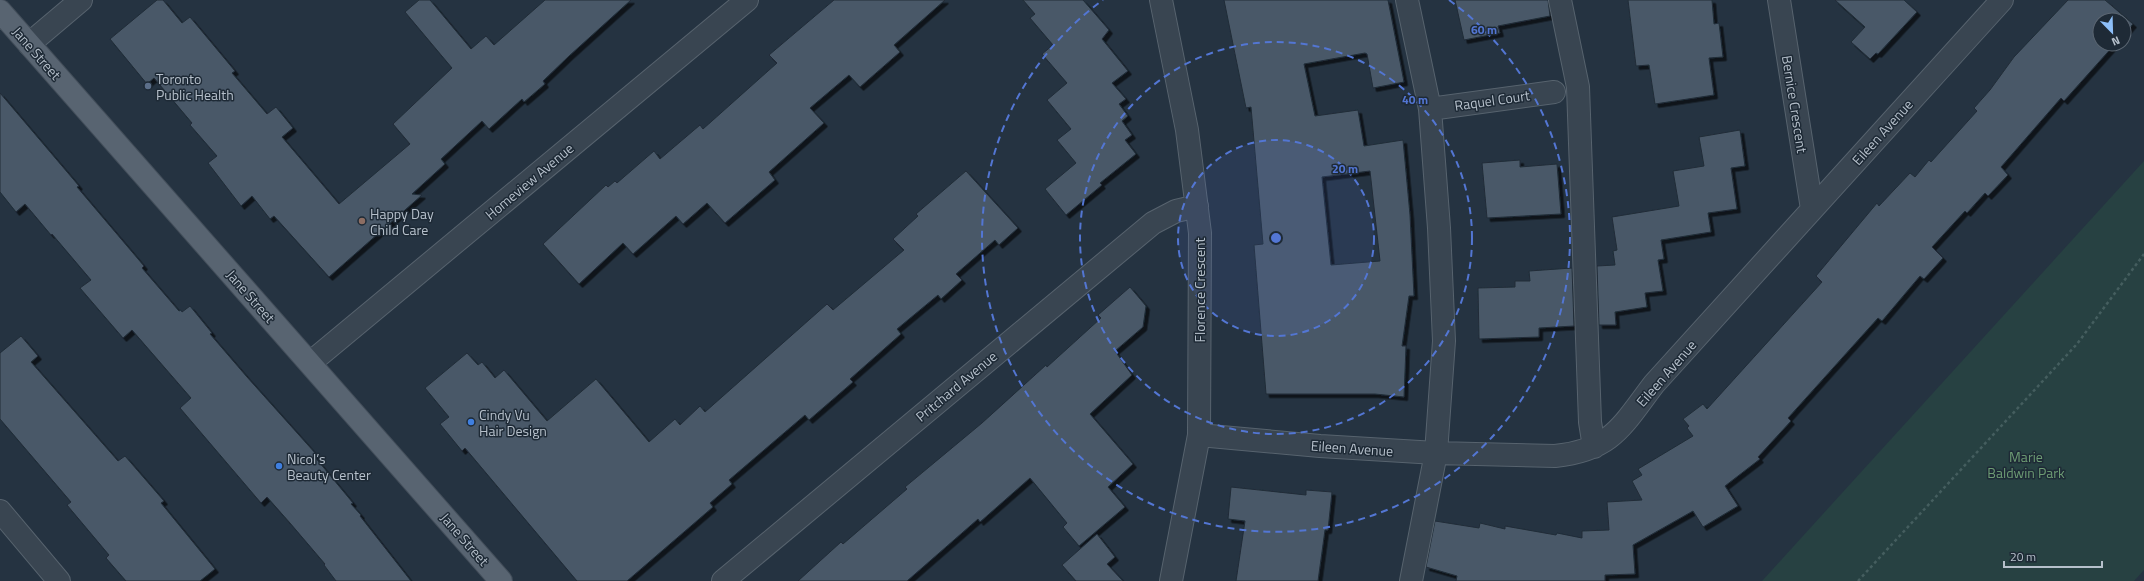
<svg xmlns="http://www.w3.org/2000/svg" width="2144" height="581" font-family="'Titillium Web',sans-serif">
<style>
.green{fill:#274142}
.building{fill:#495967;stroke:#202c38;fill-rule:evenodd;filter:url(#shadow)}
.lines{fill:none;stroke-linecap:round;stroke-linejoin:round}
.minor-casing{stroke:#57636e;stroke-width:24}
.major-casing{stroke:#434e5a;stroke-width:24}
.path{stroke:#455e5f;stroke-width:2.5;stroke-dasharray:3 3;stroke-linecap:butt}
.minor{stroke:#394551;stroke-width:22}
.major{stroke:#586471;stroke-width:22}
.ring{fill:none;stroke:#5376d3;stroke-width:2;stroke-dasharray:7 5}
.service-dot{fill:#5c6f8a;stroke:#1e2a36;stroke-width:1.5}
.education-dot{fill:#8d6e63;stroke:#1e2a36;stroke-width:1.5}
.shop-dot{fill:#3f7fe0;stroke:#1e2a36;stroke-width:1.5}
.labels{text-anchor:middle;dominant-baseline:central;stroke-width:3;stroke-linejoin:round;paint-order:stroke}
.street-label{font-size:14px;fill:#b6c0cb;stroke:#1e2a36}
.poi-label{font-size:14px;fill:#b6c0cb;stroke:#1e2a36;text-anchor:start}
.park-label{font-size:14px;fill:#6d9c74;stroke:#1e2a36}
.centre{fill:#5376d3;stroke:#1e2a36;stroke-width:2}
.ring-label{font-size:12px;text-anchor:middle;font-weight:bold;fill:#5376d3;stroke:#1e2a36;stroke-width:3;stroke-linejoin:round;paint-order:stroke}
</style>
<defs>
<filter id="shadow"><feDropShadow dx="3.5" dy="3.5" stdDeviation="0" flood-color="#0009"/></filter>
</defs>
<rect width="100%" height="100%" fill="#253341"/>
<path class="green" d="M2144 161V570L2134 581H1762Z"/>
<path class="building" d="M157 0H163L182 23 190 17 235 71 232 73 267 114 276 107 293 128 282 137 339 204 410 144 393 124 452 68 405 12 419 0H430L471 49 486 36 494 45 545 0H631L569 56 543 81 545 84 524 102 522 99 489 129 482 121 441 159 445 164 412 194 422 195 329 277 274 216 270 219 252 196 241 206 208 163 217 156 190 125 192 123 154 78 147 84 110 39Z
M834 0H945L894 45 900 52 860 87 849 75 810 108 824 123 769 172 775 180 725 223 707 203 683 224 676 216 633 254 623 243 579 284 543 244 606 185 608 187 615 181 617 183 654 151 660 159 700 125 703 129 777 63 769 55Z
M1023 0H1083L1109 30 1102 39 1128 71 1112 83 1126 99 1119 104 1128 116 1122 121 1132 135 1125 140 1136 154 1100 183 1102 185 1066 215 1045 189 1076 163 1057 140 1071 129 1047 100 1067 83 1042 54 1053 45 1030 18 1035 14Z
M1224 0H1388L1404 82 1373 88 1367 54 1365 53 1304 64 1315 116 1358 110 1364 146 1403 140 1410 215 1414 296H1409L1402 346H1406L1404 397 1375 394H1266L1254 245 1263 244 1251 107 1246 108ZM1370 171 1380 261 1331 265 1322 177Z
M1455 0H1548L1550 16 1498 26 1500 33 1464 40Z
M1628 0H1712L1714 24 1719 23 1723 57 1709 58 1714 95 1655 104 1649 65 1636 66Z
M1835 0H1904L1917 12 1878 54 1876 53 1870 59 1851 42 1865 27Z
M2068 0H2105L2133 24 2124 34V20H2100V44H2115L2064 101 2061 98 2001 167 2008 175 1988 196 1985 193 1967 213 1965 211 1932 247 1943 258 1924 279 1920 276 1882 321 1878 318 1788 418 1791 421 1758 457 1760 459 1725 486 1738 506 1703 527 1693 511 1633 545 1635 574 1605 575V581H1456L1457 576 1426 567 1435 521 1479 528 1480 523 1505 529V526L1556 535 1557 533 1582 538V531L1609 530 1607 502 1642 500 1632 481 1642 475 1638 469 1693 436 1687 428 1689 426 1683 419 1703 404 1707 409 1822 282 1816 276 1877 203 1879 206 1910 173 1915 177 1929 160 1931 162 1977 111 1974 108 1990 90 2014 57Z
M0 93 79 186 77 187 144 266 142 268 179 311 181 310 182 312 190 306 212 333 210 334 247 377 316 454 314 456 353 503 351 504 361 515 360 516 411 581H336L324 565 325 564 290 523 267 497 261 503 180 408 191 398 132 330 123 338 80 288 91 280 52 234 51 235 25 204 16 212 0 192Z
M1740 130 1745 166 1731 168 1737 209 1708 213 1711 232 1661 240 1664 259 1658 260 1663 291 1645 293 1647 307 1615 312 1616 325H1599L1597 266 1615 265 1613 251 1617 250 1612 217 1679 206 1673 171 1704 166 1699 137Z
M1520 160V167L1557 164 1561 214 1487 218 1482 163Z
M966 171 1018 228 999 245 995 240 956 274 962 280 941 299 938 295 897 329 901 334 850 379 853 382 809 420 805 415 729 480 732 484 710 503 713 507 627 581H577L465 448 462 451 440 424 449 417 425 388 467 353 478 365 482 362 495 378 504 370 547 421 596 379 649 442 675 419 680 425 700 406 705 412 827 304 833 310 904 250 893 239 918 216 916 214Z
M1572 268 1574 326 1539 328V337L1479 339 1478 288 1515 287V281H1530L1529 271Z
M1130 287 1146 306 1143 327 1115 351 1132 375 1090 414 1133 464 1108 487 1125 507 1079 546 1063 527 1067 523 1030 478 980 522 978 519 907 581H798L841 542 843 544 907 489 905 487 982 423 1046 365 1047 367 1101 318 1098 315Z
M21 336 38 356 31 362 118 461 125 456 164 501 161 503 215 569 200 581H126L106 558 109 555 67 505 71 502 0 419V353Z
M1231 487 1306 495V490L1332 492 1328 530H1325L1318 581H1236L1245 521 1228 519Z
M1097 534 1115 557 1107 564 1123 581H1076L1062 565Z"/>
<g class="lines">
<defs>
<path id="minor" d="M1161 0 1187 130 1200 233 1199 435 1171 581
M1407 0 1430 109 1439 228 1444 341 1436 453 1411 581
M1560 0 1578 87 1590 422 1594 447
M1779 0 1812 209
M29 44 81 0
M1430 109 1554 92
M310 363 747 0
M1199 435 1320 446 1436 453 1555 456C1612 450 1622 426 1654 384L2002 0
M0 511 59 581
M723 581 1153 223 1176 211 1197 206"/>
<path id="major" d="M0 11 501 581"/>
</defs>
<use href="#minor" class="minor-casing"/>
<use href="#major" class="major-casing"/>
<path class="path" d="M1858 581 2077 344 2144 254"/>
<use href="#minor" class="minor"/>
<use href="#major" class="major"/>
</g>
<circle cx="1276" cy="238" r="98" fill="#5376d3" fill-opacity=".12"/>
<g class="ring">
<circle cx="1276" cy="238" r="98"/>
<circle cx="1276" cy="238" r="196"/>
<path d="M1449 0A294 294 0 1 1 1103 0"/>
</g>
<circle class="service-dot" cx="148" cy="86" r="4"/>
<circle class="education-dot" cx="362" cy="221" r="4"/>
<g class="shop-dot">
<circle cx="471" cy="422" r="4"/>
<circle cx="279" cy="466" r="4"/>
</g>
<g class="labels">
<g class="street-label">
<text transform="translate(37 53) rotate(49)">Jane Street</text>
<text transform="translate(1492 100) rotate(-8)">Raquel Court</text>
<text transform="translate(1795 104) rotate(81)">Bernice Crescent</text>
<text transform="translate(1882 132) rotate(-48)">Eileen Avenue</text>
<text transform="translate(529 181) rotate(-40)">Homeview Avenue</text>
<text transform="translate(1199 290) rotate(-90)">Florence Crescent</text>
<text transform="translate(251 296) rotate(49)">Jane Street</text>
<text transform="translate(1666 373) rotate(-49)">Eileen Avenue</text>
<text transform="translate(956 386) rotate(-40)">Pritchard Avenue</text>
<text transform="translate(1352 448) rotate(4)">Eileen Avenue</text>
<text transform="translate(465 539) rotate(49)">Jane Street</text>
</g>
<g class="poi-label">
<text x="156" y="78">Toronto<tspan x="156" dy="16">Public Health</tspan></text>
<text x="370" y="213">Happy Day<tspan x="370" dy="16">Child Care</tspan></text>
<text x="479" y="414">Cindy Vu<tspan x="479" dy="16">Hair Design</tspan></text>
<text x="287" y="458">Nicol’s<tspan x="287" dy="16">Beauty Center</tspan></text>
</g>
<g class="park-label">
<text x="2026" y="456">Marie<tspan x="2026" dy="16">Baldwin Park</tspan></text>
</g>
</g>
<circle cx="1276" cy="238" r="6" class="centre"/>
<g class="ring-label">
<text x="1484" y="34">60 m</text>
<text x="1415" y="104">40 m</text>
<text x="1345" y="173">20 m</text>
</g>
<g transform="translate(2112 32) rotate(157)"><circle r="19" fill="#1e2a36" stroke="#5b6672"/>
<path d="M0-3L7 15L0 10L-7 15Z" fill="#8dbff9"/>
<text y="-6" font-size="11" font-weight="bold" text-anchor="middle" fill="#b6c0cb">N</text>
</g>
<path d="M2004 561v6h98v-6" fill="none" stroke="#b6c0cb" stroke-width="2"/>
<text x="2010" y="561" font-size="12" fill="#b6c0cb" stroke="#1e2a36" stroke-width="3" paint-order="stroke">20 m</text>
</svg>
